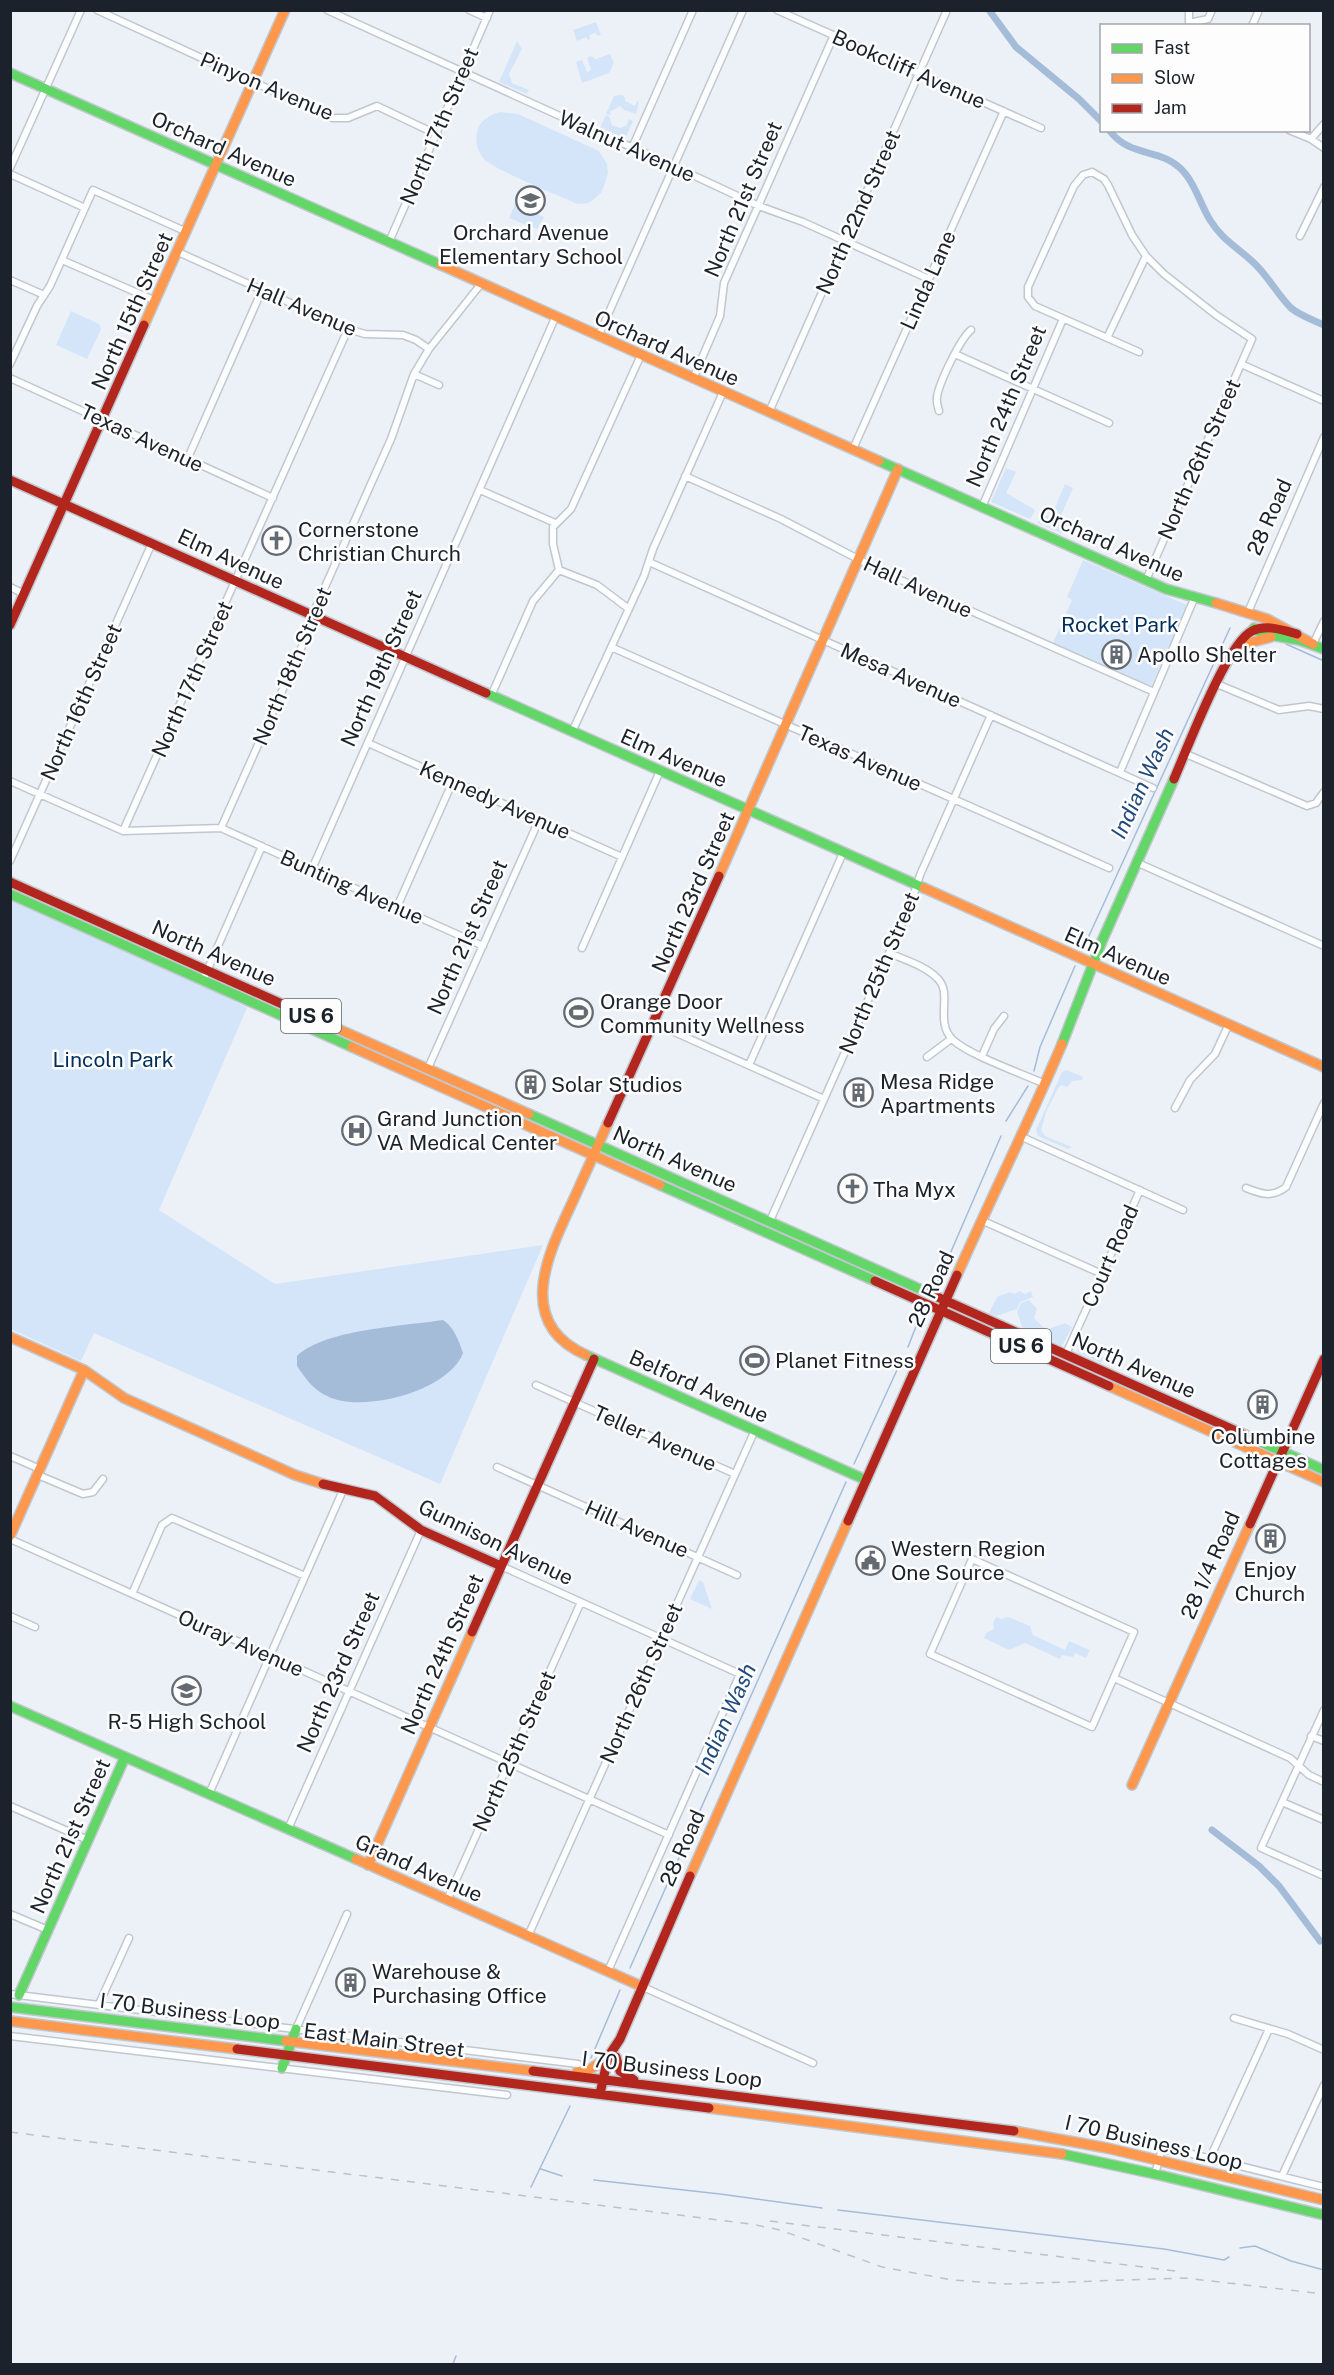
<svg xmlns="http://www.w3.org/2000/svg" width="1334" height="2375" font-family="'Public Sans',sans-serif">
<style>
.green{fill:#d4e5f9}
.water{fill:#a5bcd9}
.lines{fill:none;stroke-linecap:round;stroke-linejoin:round}
.stream{stroke:#a5bcd9;stroke-width:1.5}
.canal{stroke:#a5bcd9;stroke-width:7}
.street-casing{stroke:#c1c7ce;stroke-width:9}
.fast-casing{stroke:#c1c7ce;stroke-width:12}
.slow-casing{stroke:#c1c7ce;stroke-width:12}
.jam-casing{stroke:#c1c7ce;stroke-width:12}
.street{stroke:#fcfdfe;stroke-width:6}
.fast{stroke:#63d668;stroke-width:9}
.slow{stroke:#ff974d;stroke-width:9}
.jam{stroke:#b3261e;stroke-width:9}
.rail{stroke:#bfc1c3;stroke-width:1.5;stroke-dasharray:8 8;stroke-linecap:butt}
.labels{text-anchor:middle;dominant-baseline:central;stroke-width:5;stroke-linejoin:round;paint-order:stroke}
.shield{fill:#fdfdfd;stroke:#5f646a;stroke-width:1.5}
.shield-label{font-size:20px;font-weight:bold;fill:#1b222b}
.street-label{font-size:21px;fill:#1b222b;stroke:#fdfdfd}
.poi-label{font-size:21px;fill:#1b222b;stroke:#fdfdfd;text-anchor:start}
.park-label{font-size:21px;fill:#022e5e;stroke:#fdfdfd}
.water-label{font-size:22px;font-style:italic;fill:#214a7c;stroke:#fdfdfd}
</style>
<rect width="100%" height="100%" fill="#ecf1f7"/>
<path class="green" d="M596 22 601 35 597 36 596 33 589 35 590 39 588 40 586 37 577 41 573 30Z
M517 41 522 49 509 74 512 83 529 90 527 94 499 82Z
M610 54 614 63 609 73 582 83 576 62 582 60 587 72 591 70 587 58 591 56 596 59Z
M622 95 625 98V101L635 106 637 101 639 102 636 114 624 110 620 106 610 112 611 115 606 114 614 96Z
M500 112 518 114 599 151 607 164 608 173 604 186 601 193 589 203 578 204C560 196 494 170 483 158 477 150 475 141 477 132 480 120 489 115 500 112Z
M606 115 609 116 612 125 620 128 627 125 629 119 633 121 625 139 600 127Z
M515 204 544 217 537 229 509 218Z
M71 311 99 324 101 329 87 359 56 345Z
M1006 468 1016 472 1006 493 1034 509 1035 511 1030 519 991 502Z
M1065 484 1073 488 1061 515H1057L1053 512Z
M1045 515 1061 522 1063 534 1037 523Z
M1083 560 1187 605 1151 686 1053 643 1072 600 1067 597Z
M11 901 218 993 247 1008 159 1210 275 1284 543 1245 440 1484 94 1333 81 1361 11 1329Z
M1067 1070 1083 1077 1082 1080 1072 1081 1067 1087 1062 1085 1059 1087 1047 1110 1041 1130 1045 1136 1072 1147 1068 1149 1038 1136 1036 1130 1062 1072Z
M1019 1291 1025 1294 1031 1291 1033 1297 1020 1302 1017 1309 996 1316 989 1313 997 1297 1010 1292 1015 1294Z
M1029 1300 1037 1309 1034 1318 1046 1330 1065 1323 1072 1327 1062 1346 1023 1329 1017 1312 1021 1303Z
M1081 1339 1086 1341 1083 1348 1103 1357 1101 1363 1077 1352Z
M699 1580 703 1582 712 1609 690 1599Z
M996 1617 1001 1619 1008 1617 1030 1626 1033 1635 1065 1650 1069 1641 1090 1650 1086 1658 1075 1653 1073 1657 1062 1655 1060 1659 1025 1643 1009 1650 984 1638 986 1633 994 1629 993 1623Z"/>
<path class="water" d="M443 1320C454 1327 459 1341 463 1353 449 1391 364 1413 329 1397 313 1390 306 1379 297 1366V1356C325 1329 405 1326 443 1320Z"/>
<g class="lines">
<path class="stream" d="M1286 644 1324 661
M1082 951 1230 628
M1034 1071 1040 1047 1075 966
M1006 1121 1028 1086
M937 1284 1001 1136
M908 1347 917 1324 924 1315
M854 1464 902 1359
M630 1968 846 1482
M591 2058 620 1990
M541 2169 562 2176
M594 2180 720 2194 822 2208
M531 2187 570 2106
M838 2210 1164 2249 1224 2260 1229 2257
M1240 2248 1255 2246 1291 2261 1324 2270
M453 2364 456 2356"/>
<path class="canal" d="M989 10 1016 47 1079 99 1102 122
M1109 130C1130 158 1159 148 1180 168 1195 182 1200 204 1210 220 1223 241 1239 248 1256 265 1269 278 1278 295 1291 308 1299 315 1313 320 1324 325
M1212 1830 1259 1866 1279 1886 1320 1941"/>
<defs>
<path id="street" d="M97 10 332 118H348L377 106 438 135
M327 10 595 132 641 151 759 206 803 222 929 279
M469 10 487 18
M777 10 1041 128
M1189 10V23L1208 19 1212 10
M1252 26 1259 10
M1289 130 1311 139 1324 148
M1311 139 1324 124
M632 148 693 10
M10 168 81 10
M10 174 85 208
M1300 236 1324 187
M389 242 490 10
M178 252 348 329 365 334 403 335 416 340 429 349
M62 260 156 301
M10 280 44 295
M598 337 743 10
M1107 338 1146 256
M1139 352 1035 306 1028 297V287L1074 186 1083 175 1092 172 1104 179 1108 185 1132 235 1146 256 1164 274 1216 315 1252 339 1146 580
M955 354 1109 423
M10 364 37 306 50 286 93 190 187 232
M1241 364 1324 401
M414 374 439 385
M10 378 273 498
M693 379 720 316 724 283 834 35
M939 411C938 407 936 402 937 397 939 383 960 339 971 330
M769 412 947 10
M853 449 1004 111
M187 460 262 290
M685 476 781 519 885 573 1154 692
M480 490 555 523
M982 507 1063 319
M649 562 1153 788
M559 570 597 585 629 609
M10 587 24 594
M1248 612 1324 437
M1313 644 1324 621
M611 647 1109 868
M1217 684 1279 710 1309 706 1324 709
M491 696 533 601 559 570 553 544V527L571 509 641 355
M572 732 644 576 653 549 723 392
M368 743 622 857
M1186 754 1307 806 1316 803 1324 792
M1120 772 1194 599
M10 781 123 831 221 828 483 946
M221 828 311 626 316 607 391 439 414 374 429 349 481 284
M123 831 348 329
M10 861 152 543
M1138 863 1324 946
M312 869 555 318
M397 907 453 781
M582 948 660 771
M889 953C905 960 926 966 938 979 953 994 934 1022 953 1040 969 1055 1023 1074 1045 1084
M203 980 262 846
M654 1023 824 1099
M982 1056 994 1029 1004 1016
M927 1057 951 1039
M749 1065 843 853
M428 1068 539 820
M1175 1108 1190 1080 1215 1054 1228 1026
M1022 1137 1183 1210
M1246 1188C1261 1194 1272 1198 1286 1187L1324 1103
M981 1220 1102 1274
M769 1223 889 953 911 903 920 875 991 715
M1066 1354 1140 1190
M536 1385 735 1474
M10 1456 40 1469
M497 1467 737 1575
M38 1475 83 1494 93 1492 103 1479
M10 1539 669 1835
M972 1559 1134 1632 1092 1727 930 1654Z
M501 1566 740 1674 608 1971
M132 1594 162 1525 172 1518 305 1576
M10 1616 35 1627
M1114 1678 1290 1758 1309 1775 1324 1782
M1324 1710 1261 1848 1324 1876
M1311 1736 1324 1741
M209 1794 344 1488
M1282 1802 1324 1820
M10 1806 88 1840
M288 1829 421 1530
M447 1900 581 1602
M10 1914 48 1930
M528 1936 755 1430
M643 1987 813 2063
M10 1994 578 2064
M99 2004 129 1938
M1234 2018 1288 2034 1324 2050
M296 2029 347 1914
M10 2036 507 2095
M1210 2158 1269 2029
M1155 2174 1161 2152 1172 2149 1324 2187
M1282 2176 1324 2085"/>
<path id="fast" d="M10 73 441 265
M879 461 1166 589 1216 603
M1254 628 1263 634 1299 640 1324 649
M486 693 924 888
M10 894 352 1047
M1062 1044 1102 941 1174 779
M529 1114 924 1291
M660 1185 875 1281
M586 1355 866 1480
M1245 1435 1324 1470
M10 1706 356 1859
M19 1995 125 1757
M10 2007 286 2041
M282 2068 296 2029
M1062 2154 1155 2174 1324 2215"/>
<path id="slow" d="M441 265 879 461
M144 325 285 10
M1216 603 1267 619 1313 644
M1234 652 1252 642 1271 637
M719 876 898 469
M924 888 1324 1067
M311 1017 529 1114
M352 1047 660 1185
M957 1275C991 1198 1029 1122 1062 1044
M10 1337 84 1370 124 1398 295 1475 323 1484
M586 1355C514 1323 548 1254 572 1203 584 1176 596 1150 608 1123
M1109 1386 1324 1482
M10 1536 84 1370
M1132 1785 1250 1524
M356 1859 643 1987
M368 1865 472 1632
M690 1876 848 1521
M10 2021 237 2049
M286 2041 533 2071
M577 2072 589 2070 608 2057
M709 2108 1062 2154
M1014 2131 1107 2148 1324 2200"/>
<path id="jam" d="M10 480 486 693
M10 625 144 325
M1174 779C1187 749 1227 643 1252 631 1266 624 1283 630 1297 634
M10 882 311 1017
M608 1123 719 876
M875 1281 1109 1386
M924 1291 1245 1435
M323 1484 375 1496 421 1530 501 1566
M848 1521 957 1275
M1250 1524 1324 1359
M472 1632 594 1359
M237 2049 709 2108
M616 2057 620 2071 634 2080
M533 2071 1014 2131
M600 2094 608 2057 620 2039 690 1876"/>
</defs>
<use href="#street" class="street-casing"/>
<use href="#fast" class="fast-casing"/>
<use href="#slow" class="slow-casing"/>
<use href="#jam" class="jam-casing"/>
<use href="#street" class="street"/>
<use href="#fast" class="fast"/>
<use href="#slow" class="slow"/>
<use href="#jam" class="jam"/>
<path class="rail" d="M10 2132 751 2224 780 2230 882 2267 952 2280 1007 2284 1185 2278 1324 2294
M770 2221 1175 2271"/>
</g>
<defs>
<symbol id="school-ring" viewBox="-11 -11 22 22"><circle r="9.5" fill="#fdfdfd" stroke="#646a72" stroke-width="1.5"/><path d="M0-5L7-2L0 1L-7-2ZM-4 1L0 2.5L4 1V4Q0 6-4 4Z" fill="#646a72"/></symbol>
<symbol id="church-ring" viewBox="-11 -11 22 22"><circle r="9.5" fill="#fdfdfd" stroke="#646a72" stroke-width="1.5"/><path d="M-1.2-6h2.4v3.5h3.3v2.4h-3.3V6h-2.4V-.1h-3.3v-2.4h3.3Z" fill="#646a72"/></symbol>
<symbol id="building-ring" viewBox="-11 -11 22 22"><circle r="9.5" fill="#fdfdfd" stroke="#646a72" stroke-width="1.5"/><path d="M-4-6H4V6H1V3H-1V6H-4ZM-2.5-4.3h1.7v1.8h-1.7ZM.8-4.3h1.7v1.8H.8ZM-2.5-1h1.7V.8h-1.7ZM.8-1h1.7V.8H.8Z" fill="#646a72"/></symbol>
<symbol id="stadium-ring" viewBox="-11 -11 22 22"><circle r="9.5" fill="#fdfdfd" stroke="#646a72" stroke-width="1.5"/><path d="M0-5a6.5 5 0 1 0 0 10a6.5 5 0 1 0 0-10ZM-3.5-1.8h7v3.6h-7Z" fill="#646a72"/></symbol>
<symbol id="hospital-ring" viewBox="-11 -11 22 22"><circle r="9.5" fill="#fdfdfd" stroke="#646a72" stroke-width="1.5"/><path d="M-5-5h3v3.5h4V-5h3V5h-3V1.5h-4V5h-3Z" fill="#646a72"/></symbol>
<symbol id="civic-ring" viewBox="-11 -11 22 22"><circle r="9.5" fill="#fdfdfd" stroke="#646a72" stroke-width="1.5"/><path d="M-.6-6.5H3V-4.5H.6V-3L4-1V1h2V6H-6V1h2V-1L-.6-3ZM-1.2 2.5V6h2.4V2.5Z" fill="#646a72"/></symbol>
</defs>
<g fill-rule="evenodd">
<use href="#school-ring" x="514" y="184" width="33" height="33"/>
<use href="#church-ring" x="260" y="524" width="33" height="33"/>
<use href="#building-ring" x="1100" y="638" width="33" height="33"/>
<use href="#stadium-ring" x="562" y="996" width="33" height="33"/>
<use href="#building-ring" x="514" y="1068" width="33" height="33"/>
<use href="#building-ring" x="842" y="1076" width="33" height="33"/>
<use href="#hospital-ring" x="340" y="1114" width="33" height="33"/>
<use href="#church-ring" x="836" y="1172" width="33" height="33"/>
<use href="#stadium-ring" x="738" y="1344" width="33" height="33"/>
<use href="#building-ring" x="1246" y="1388" width="33" height="33"/>
<use href="#building-ring" x="1254" y="1522" width="33" height="33"/>
<use href="#civic-ring" x="854" y="1544" width="33" height="33"/>
<use href="#school-ring" x="170" y="1674" width="33" height="33"/>
<use href="#building-ring" x="334" y="1966" width="33" height="33"/>
</g>
<g class="labels">
<g class="shield">
<rect x="281" y="999" width="60" height="34" rx="4.5"/>
<rect x="991" y="1329" width="60" height="34" rx="4.5"/>
</g>
<g class="shield-label">
<text x="311" y="1016">US 6</text>
<text x="1021" y="1346">US 6</text>
</g>
<g class="street-label">
<text transform="translate(909 69) rotate(24)">Bookcliff Avenue</text>
<text transform="translate(267 86) rotate(23)">Pinyon Avenue</text>
<text transform="translate(439 126) rotate(-67)">North 17th Street</text>
<text transform="translate(627 146) rotate(24)">Walnut Avenue</text>
<text transform="translate(224 149) rotate(24)">Orchard Avenue</text>
<text transform="translate(743 199) rotate(-67)">North 21st Street</text>
<text transform="translate(858 212) rotate(-66)">North 22nd Street</text>
<text transform="translate(928 280) rotate(-66)">Linda Lane</text>
<text transform="translate(302 307) rotate(23)">Hall Avenue</text>
<text transform="translate(132 311) rotate(-66)">North 15th Street</text>
<text transform="translate(667 348) rotate(24)">Orchard Avenue</text>
<text transform="translate(1006 406) rotate(-67)">North 24th Street</text>
<text transform="translate(142 438) rotate(25)">Texas Avenue</text>
<text transform="translate(1199 459) rotate(-66)">North 26th Street</text>
<text transform="translate(1269 517) rotate(-66)">28 Road</text>
<text transform="translate(1112 544) rotate(24)">Orchard Avenue</text>
<text transform="translate(231 559) rotate(25)">Elm Avenue</text>
<text transform="translate(918 587) rotate(25)">Hall Avenue</text>
<text transform="translate(292 666) rotate(-67)">North 18th Street</text>
<text transform="translate(381 668) rotate(-66)">North 19th Street</text>
<text transform="translate(901 675) rotate(24)">Mesa Avenue</text>
<text transform="translate(192 679) rotate(-66)">North 17th Street</text>
<text transform="translate(81 702) rotate(-66)">North 16th Street</text>
<text transform="translate(674 758) rotate(24)">Elm Avenue</text>
<text transform="translate(860 758) rotate(24)">Texas Avenue</text>
<text transform="translate(495 800) rotate(24)">Kennedy Avenue</text>
<text transform="translate(352 887) rotate(24)">Bunting Avenue</text>
<text transform="translate(693 892) rotate(-66)">North 23rd Street</text>
<text transform="translate(467 937) rotate(-66)">North 21st Street</text>
<text transform="translate(214 953) rotate(24)">North Avenue</text>
<text transform="translate(1118 956) rotate(24)">Elm Avenue</text>
<text transform="translate(879 973) rotate(-67)">North 25th Street</text>
<text transform="translate(675 1159) rotate(24)">North Avenue</text>
<text transform="translate(1110 1256) rotate(-66)">Court Road</text>
<text transform="translate(931 1289) rotate(-65)">28 Road</text>
<text transform="translate(1134 1365) rotate(24)">North Avenue</text>
<text transform="translate(699 1386) rotate(24)">Belford Avenue</text>
<text transform="translate(655 1438) rotate(24)">Teller Avenue</text>
<text transform="translate(637 1529) rotate(24)">Hill Avenue</text>
<text transform="translate(496 1542) rotate(26)">Gunnison Avenue</text>
<text transform="translate(1210 1565) rotate(-66)">28 1/4 Road</text>
<text transform="translate(241 1643) rotate(24)">Ouray Avenue</text>
<text transform="translate(442 1654) rotate(-66)">North 24th Street</text>
<text transform="translate(338 1672) rotate(-66)">North 23rd Street</text>
<text transform="translate(641 1683) rotate(-66)">North 26th Street</text>
<text transform="translate(514 1751) rotate(-66)">North 25th Street</text>
<text transform="translate(70 1836) rotate(-66)">North 21st Street</text>
<text transform="translate(682 1848) rotate(-66)">28 Road</text>
<text transform="translate(419 1868) rotate(24)">Grand Avenue</text>
<text transform="translate(190 2011) rotate(7)">I 70 Business Loop</text>
<text transform="translate(384 2040) rotate(7)">East Main Street</text>
<text transform="translate(672 2069) rotate(7)">I 70 Business Loop</text>
<text transform="translate(1154 2142) rotate(13)">I 70 Business Loop</text>
</g>
<g class="poi-label">
<text x="531" y="232" text-anchor="middle">Orchard Avenue<tspan x="531" dy="24">Elementary School</tspan></text>
<text x="298" y="529">Cornerstone<tspan x="298" dy="24">Christian Church</tspan></text>
<text x="1137" y="654">Apollo Shelter</text>
<text x="600" y="1001">Orange Door<tspan x="600" dy="24">Community Wellness</tspan></text>
<text x="880" y="1081">Mesa Ridge<tspan x="880" dy="24">Apartments</tspan></text>
<text x="551" y="1084">Solar Studios</text>
<text x="377" y="1118">Grand Junction<tspan x="377" dy="24">VA Medical Center</tspan></text>
<text x="873" y="1189">Tha Myx</text>
<text x="775" y="1360">Planet Fitness</text>
<text x="1263" y="1436" text-anchor="middle">Columbine<tspan x="1263" dy="24">Cottages</tspan></text>
<text x="891" y="1548">Western Region<tspan x="891" dy="24">One Source</tspan></text>
<text x="1270" y="1569" text-anchor="middle">Enjoy<tspan x="1270" dy="24">Church</tspan></text>
<text x="187" y="1721" text-anchor="middle">R-5 High School</text>
<text x="372" y="1971">Warehouse &amp;<tspan x="372" dy="24">Purchasing Office</tspan></text>
</g>
<g class="park-label">
<text x="1120" y="624">Rocket Park</text>
<text x="113" y="1059">Lincoln Park</text>
</g>
<g class="water-label">
<text transform="translate(1142 783) rotate(-65)">Indian Wash</text>
<text transform="translate(725 1719) rotate(-66)">Indian Wash</text>
</g>
</g>
<rect width="1334" height="2375" fill="none" stroke="#1b222b" stroke-width="24"/>
<rect x="1100" y="24" width="210" height="108" fill="#fdfdfd" stroke="#a3a5a9" stroke-width="1.5"/>
<rect x="1112" y="44" width="30" height="9" fill="#63d668" stroke="#a3a5a9" stroke-width="1.5"/>
<text x="1154" y="54" font-size="18" fill="#1b222b">Fast</text>
<rect x="1112" y="74" width="30" height="9" fill="#ff974d" stroke="#a3a5a9" stroke-width="1.5"/>
<text x="1154" y="84" font-size="18" fill="#1b222b">Slow</text>
<rect x="1112" y="104" width="30" height="9" fill="#b3261e" stroke="#a3a5a9" stroke-width="1.5"/>
<text x="1154" y="114" font-size="18" fill="#1b222b">Jam</text>
</svg>
